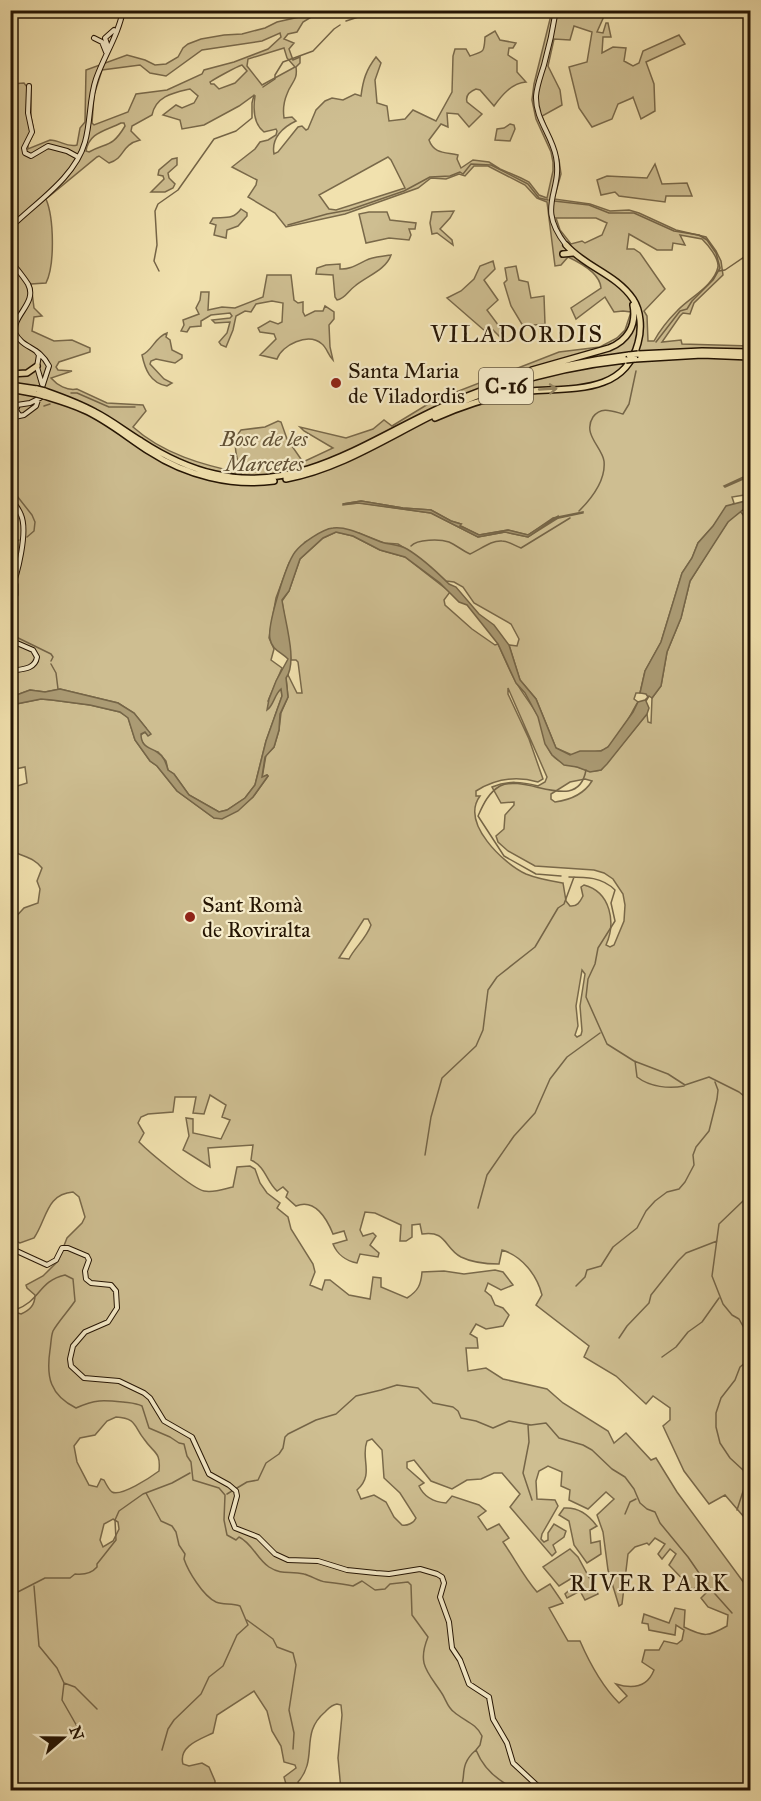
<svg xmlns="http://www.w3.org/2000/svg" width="761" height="1801" font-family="'IM FELL Great Primer',serif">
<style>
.green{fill:#cebe91;stroke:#79694a;stroke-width:1.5;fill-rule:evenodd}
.water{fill:#ab9b74;stroke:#756547;stroke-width:1.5}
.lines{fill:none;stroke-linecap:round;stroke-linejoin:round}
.stream{stroke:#756547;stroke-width:1.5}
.secondary-casing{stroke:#241403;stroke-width:6}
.highway-casing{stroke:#241403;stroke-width:8}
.secondary{stroke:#f6ecca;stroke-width:4}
.highway{stroke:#f1e1ae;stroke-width:5}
.highway-bridge-casing{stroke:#241403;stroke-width:8;stroke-linecap:butt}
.highway-bridge{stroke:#f1e1ae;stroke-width:5}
.oneway{stroke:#958561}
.poi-dot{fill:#8f2418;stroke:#f6ecca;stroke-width:2}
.labels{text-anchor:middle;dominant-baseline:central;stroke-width:4.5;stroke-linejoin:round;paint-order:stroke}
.shield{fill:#f6ecca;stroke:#63553f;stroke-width:1.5}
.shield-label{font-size:21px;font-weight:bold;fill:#241403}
.poi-label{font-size:22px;fill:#241403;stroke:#f6ecca;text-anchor:start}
.park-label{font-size:22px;font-style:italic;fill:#605035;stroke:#f6ecca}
.neighbourhood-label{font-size:24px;letter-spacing:1.5px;fill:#241403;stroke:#f6ecca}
</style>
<rect width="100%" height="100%" fill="#f1e1ae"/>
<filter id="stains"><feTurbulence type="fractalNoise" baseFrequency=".00333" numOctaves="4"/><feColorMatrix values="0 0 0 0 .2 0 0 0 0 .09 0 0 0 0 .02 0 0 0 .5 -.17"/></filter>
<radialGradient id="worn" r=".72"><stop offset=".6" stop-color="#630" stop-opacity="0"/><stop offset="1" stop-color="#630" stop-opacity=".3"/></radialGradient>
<path class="green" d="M305 11H313V16L303 22 297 32 288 34 284 39 294 43 289 49 293 60 300 57V63L296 67C298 81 291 82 287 94 284 101 283 111 284 118L292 117 296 121C283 127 271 138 274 154L278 152 298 127 302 126 306 130 308 129 316 110 325 101 332 98 343 100 355 94 361 96C363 80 366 70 376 57L381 63 375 80 377 103 387 106 389 121 405 119 413 110 436 121 452 92 453 56 455 49H466L470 56C485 51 484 52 485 37L495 31 500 40 516 43 513 48H509L508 55 517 61V72L526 82C512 83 502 95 494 106L480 90 476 89C471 91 465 95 467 102L482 114 469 127 458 114 447 113 448 127 441 124 429 140C434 154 445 152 458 155L457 159 461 168 473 160 489 162 500 169 521 178 529 182 539 195 547 198 553 171V162L551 152 536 119 532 100 534 84 552 11H604L605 14 597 32 603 33 606 23H608L611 37H603L602 53 613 47 626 48 624 61 633 66 639 63 643 51 679 35 685 44 646 62 654 84 655 111 641 119 633 97 632 98 618 104 612 119 592 127 579 108 569 67 587 62 592 32 574 26 570 40 554 39 548 66 560 90 562 105 542 116 559 160 561 174 554 199 590 204 610 211 629 210 639 213 676 230 706 237 716 251 721 261 723 275 694 303 690 314 683 313 680 316 662 342 681 340 682 344 750 346V474L724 486 725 487 750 476V494L732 497 734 503 698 543 692 558 682 573 661 642 645 671 640 693H636L634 699 638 702C630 714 616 748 600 751 590 753 582 752 572 755L556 748 536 699 520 680 509 645 517 646 519 639 511 624 474 603 463 587 454 582 446 581 411 552 398 544 384 543 359 533 329 529 305 542 289 563 276 598 273 615 269 638 274 649 271 660 282 668 268 701 271 704 276 693 281 689 282 696 266 741 255 785 245 798 227 810 219 812 189 795 174 774 168 770 166 761 158 752 148 750 143 743 129 713 136 719 143 731 141 735 145 732 147 734 146 728 134 713 118 703 60 689 45 692 30 690 11 697V84L24 83 27 87 31 86V117L34 132 28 145V149L50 140C60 140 67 148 77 145L80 128 85 122 86 70 127 55 145 60 155 65 166 64 178 57 183 48 188 44 201 39 224 35 242 34 265 28 277 22 299 17ZM280 33 281 37 268 49 234 62 204 70 202 74 167 90 136 94 128 112 94 125 92 123 94 95 102 70 140 65 150 73 166 76 202 50 262 41ZM284 48 287 58 295 67 262 85 247 66 248 59ZM242 65 247 71 235 83 219 89 214 84H211L210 82C216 78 236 67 242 65ZM190 89 198 96 194 103 182 108 176 105 163 115 180 120 182 129 204 125 239 106 253 96H255C253 109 254 124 264 132L276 129 277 131 276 135 268 140 260 142 255 149 232 167 257 180 256 185 248 197 275 213 286 227 345 214 418 188 431 178 446 179 459 174 465 176 474 166H488L525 185 537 198 547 202 555 266 561 265 568 257C581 263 600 273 601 288L571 308 576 319 605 297 614 312 623 311 631 312 625 330 617 338 600 347 559 352 433 401 392 426 384 420 373 429 346 438 300 427 304 431 333 448 303 462 287 439 281 422 278 421 265 427 241 430C230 442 238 460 241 473 203 465 163 454 133 427L146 411 143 405 107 403 77 389C67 391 57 385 51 378L72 371 58 370 56 367 59 362 90 352V348L72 340 54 341 32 331 34 317 42 316 34 308 31 284 46 283C55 265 54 218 46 199L97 157 99 156 109 163C126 158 120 145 140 140L131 131 132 126 152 115C156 96 173 93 190 89ZM121 123H124L125 126C112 148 107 142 89 152L86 151C89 132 106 131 121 123ZM388 157 391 160 405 188 336 210 329 209 319 195ZM556 218H596L607 223 602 235 585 243 582 241 571 244 560 230ZM629 234 657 250H672L673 243 685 245 680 235 702 239C708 245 719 258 718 267 714 286 689 298 677 311 668 320 660 330 654 341H648L647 316 644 311 665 289 640 253 634 249H627ZM361 501 403 508 431 510 451 521 461 524 459 525 479 535 508 530 528 535 558 516V518L528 537 505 532 478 537 431 513 361 503 343 504Z
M510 124 514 125 515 129 510 141 495 140 497 129 504 128Z
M177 158V165L168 173 169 178 175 184 173 188 165 192H151L164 179 163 176 158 175 159 170 172 159Z
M655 164 662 184 687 183 692 196H666L665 202 619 196 615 192 601 195 597 180 607 176 647 178Z
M241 209 247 213V216L238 226 227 230 226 238 214 235 216 225 210 223 213 218C225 217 233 220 241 209Z
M454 211 450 218 440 229 452 240 453 245 437 233 432 234 430 223 432 212Z
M369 212H387L390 220 416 223 415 229H409L411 235 409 240 389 238 366 243 359 214Z
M391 255C386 270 367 276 355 286 348 291 345 299 337 300L335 297 333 275 316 274 317 268 326 265 340 264V269C351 270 359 263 369 259 376 257 384 256 391 255Z
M493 261 495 269 484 280 498 300 487 310 499 326 503 337H500L493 330 485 331 447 298 461 291 474 279 480 266Z
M516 266 519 280 528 282 531 298 544 296 545 324 523 326 511 306 504 283 507 280 505 268Z
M267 275H291L294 300 298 303 303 302V312L305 316 315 311H323L325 306 334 312V319L329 325 330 347 333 360C328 355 327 348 322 344 308 332 282 345 277 359L260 355 276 339 274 334 260 332 258 328 270 321 278 324 282 322 283 303 272 301 256 304 251 312 245 311 236 316 233 330 226 347 221 345 219 342 227 333 230 322 215 323 212 320 230 318 232 316 230 313 211 315 201 321V326L190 327 187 332 181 331 184 325 183 320 199 314 196 308 200 300 201 292H209L208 310 222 307 235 308 263 297Z
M167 333 166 337 170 340 172 350 182 355V358L175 363 156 359 151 361 150 364 164 379 172 383 167 386C150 383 145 369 142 355 153 350 155 337 167 333Z
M740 511 744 516 750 515V1524L725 1495 709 1504 684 1471 663 1426 670 1420V1408L653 1396 646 1404 616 1376 584 1357 589 1346 536 1305 542 1295C537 1275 522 1256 502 1250L499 1264C486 1264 473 1263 461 1257 444 1248 447 1230 422 1234L420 1224 412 1225V1237L406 1241H400L401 1225 375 1213 365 1212 360 1230 363 1236 373 1233 376 1236 370 1245 379 1253 378 1257 360 1254 357 1263C346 1261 337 1254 333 1244L347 1240 344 1231 333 1234C327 1219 315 1198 296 1206L286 1197 288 1192 283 1187 277 1191C266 1181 266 1167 251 1160L253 1145 208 1148 210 1167 183 1150 189 1136 186 1118 193 1119V1133L221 1139 230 1120 222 1117 226 1105 210 1095 204 1114 193 1113 196 1097H175L173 1112 148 1114 141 1117 138 1123 144 1133 139 1142C149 1152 193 1189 204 1191 214 1193 224 1189 233 1187L237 1167 250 1166 255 1169 260 1183 267 1193 280 1203 277 1208 288 1217 291 1229 313 1264 315 1272 310 1285 322 1290 325 1280H330L349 1295 370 1299 373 1277 381 1278V1287L407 1298C418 1291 421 1285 422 1272L444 1271 464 1274 495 1270 503 1272 513 1285 501 1290 488 1283 485 1291 491 1296 495 1305 503 1308 509 1315 503 1326 486 1329 476 1324 470 1334 477 1338 478 1348H466L468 1371 486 1368 503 1379 547 1389 563 1403 608 1431 614 1443 626 1433 651 1460 656 1458 677 1492 750 1591V1790H341L338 1758 342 1715 341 1705 337 1704C331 1705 329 1708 325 1712 299 1734 319 1758 298 1782V1790H282L286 1784 284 1777 296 1768 295 1765 284 1762 281 1746 272 1731 267 1711 254 1691 217 1715 213 1733C201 1739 178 1746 183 1764L189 1766 202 1763 209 1767 215 1781V1790H11V1311L21 1314C30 1310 35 1305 35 1295L27 1288 26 1285 43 1276 58 1261 67 1238 82 1223 85 1217 79 1197 73 1192C46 1194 47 1219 34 1238L20 1243 11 1239V922L24 908 38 903 40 889 37 881 42 868C34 857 22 857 11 850V788L27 783 25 767 11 770V705L41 699 52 700 90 705 120 712 128 717 135 740 150 761 157 766 177 791 214 818 242 806 253 797 268 776 267 775 262 778 266 755 274 747 279 730 281 713 288 697 286 677 288 675 297 693H302L298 662 296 660H291L282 601 289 591 300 559 323 538 336 532 353 536 380 550 405 557 450 592 444 600 445 605 472 629 495 645 498 644C504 657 509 670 516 682 522 693 530 702 537 714 550 738 540 759 574 766 587 769 587 773 601 770L647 714 648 722 651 723 652 698 661 686 667 652 681 618 690 581 720 533 729 520ZM508 688 547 777 545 782 538 786C522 782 508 780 492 787L501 803 514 802V805L505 815 504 829 496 836 498 842 508 851 535 866 594 870 604 873 613 879 623 894 625 905 624 921 614 945 610 947 606 945C616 923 611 892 584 885L581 887 583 896C580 902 577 907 570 906L566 901 563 883C551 881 538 879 526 874 504 864 460 823 480 796H476V791C495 779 517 776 538 782L543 779 529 739 508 694ZM585 779 592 781C584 794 570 800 555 802L551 799V794L570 782ZM364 919H368L371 925C366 939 355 947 349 959L339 958ZM582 970 585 974 580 1006 582 1031 581 1035 577 1037 575 1035 578 1026 576 1006ZM116 1417C137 1418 134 1427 144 1439 154 1454 161 1451 159 1471 151 1477 121 1497 112 1492 109 1490 106 1484 104 1480L101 1479 97 1487 89 1485 77 1462 74 1446 80 1438 95 1435 107 1421ZM372 1439 382 1450 384 1478 400 1493 416 1518C414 1523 407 1526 402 1525L394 1517 386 1502 374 1495 361 1499 357 1490C375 1474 360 1459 367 1441ZM414 1460 431 1481 452 1489 467 1480 481 1479 494 1473H502L520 1494 510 1507 552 1556 556 1552 553 1545 564 1537 566 1531 554 1524 548 1533V1540L544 1542 541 1539 542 1534 558 1506 555 1500 537 1499 536 1481 539 1471 548 1466 562 1472 561 1486 570 1490 569 1500 588 1509 606 1492 614 1499 597 1515 603 1532 608 1570 619 1606 622 1604 628 1554 635 1547 647 1543 649 1545 655 1538 665 1544 658 1554 662 1559 670 1549 676 1554 669 1565 693 1590 700 1583 708 1591 701 1598 708 1607 728 1615 727 1626C708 1637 704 1637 684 1627L685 1610 675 1608 669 1623 644 1614 642 1623 648 1624 649 1630 675 1635 676 1625 684 1630 682 1640 677 1644 664 1641 659 1650H645L642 1662 654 1670C647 1688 632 1689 616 1684L627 1696 619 1703C601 1685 590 1664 580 1641H568L549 1608 563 1603 550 1584 537 1592C523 1576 515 1559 503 1542L509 1538 499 1524 487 1530 478 1517 486 1511 479 1505 452 1496 446 1503C434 1502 424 1497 419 1486L424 1483 407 1468V1462ZM113 1519 118 1522 119 1529 113 1541 103 1547 100 1540 104 1524Z
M564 1508C578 1507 588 1514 596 1525L597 1526 590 1530 591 1543 600 1541 601 1554 587 1563 574 1545 569 1521 559 1515Z
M570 1549 578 1557 598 1594 585 1600 580 1591 567 1598 565 1594 576 1584 572 1578 559 1586 543 1567Z"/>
<path class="water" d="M750 494V504L728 522 690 581 681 618 667 652 661 686 652 698 649 696 646 701 649 708 647 714 607 764 601 770 590 772 577 767 564 765 552 755 545 744 538 717 525 693 516 683 498 644 467 605 459 602 440 583 405 557 380 550 353 536 336 532 323 538 300 559 289 591 282 600C285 622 298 662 286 678L288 697 280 714 279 730 274 747 265 757 262 777 267 775 268 776 253 797 238 811 222 819 214 818 177 791 157 766 150 761 135 740 128 718 120 712 90 705 52 700 41 699 11 705V697L30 690 45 692 60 689 118 703 134 713 151 734 148 736 145 732 141 734C141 747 149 747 157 752 164 756 166 763 168 770L174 774 189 795 219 812 227 810 245 798 255 785 266 741 282 696 281 689C274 695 274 705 267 710L269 699 276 681 288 659C281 652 272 650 270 639 267 625 286 564 295 552 301 544 322 529 333 528 349 526 366 537 381 542 390 545 398 544 407 549 422 558 437 572 449 584L456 587 479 614 494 625 509 645 520 680 536 699 556 748 570 755 580 751H601L608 747 633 712 638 702 645 700 648 697 646 694 640 693 645 671 661 642 682 573 692 558 698 543 713 526 726 506 745 501Z
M361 501 403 508 431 510 451 521 461 524 460 526 479 535 508 530 528 535 553 518 583 512V513L554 519 528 537 505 532 478 537 431 513 358 503 343 505V504Z"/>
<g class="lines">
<path class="stream" d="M346 21 380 10
M263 87 275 79V75L283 62 313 51 334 29 340 25
M554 201 589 205 609 213H634L674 231 699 235 707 240 716 253 720 268 713 280 692 301 687 309 680 311 656 342
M288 225 327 214 349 210 404 191 430 177 450 176 460 172 463 174 471 164 491 165 528 184 539 198 548 200
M159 271 154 261 157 245 155 211 158 204 178 190 214 139 236 131 252 118V103L254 95
M719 271 725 270 750 253
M71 393H77L109 407H135
M44 406 50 404
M10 412 11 411
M10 487 32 515 35 522 34 531 27 537
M579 511C591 499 606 480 604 461 602 447 582 434 593 417 601 406 612 411 623 414L629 404 636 371
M17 541 19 540
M10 542H12
M411 546C417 539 440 539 449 542 456 545 463 551 470 554 480 550 491 540 502 541 509 541 515 546 521 548L570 518
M10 567 13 570
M11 607 18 595V584
M10 634 51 654 53 657 51 661
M51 664 56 673 58 689
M561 876 536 874 504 856 478 816C483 805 488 793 500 786 526 773 578 815 586 770
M569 877C586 877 602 877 615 890L611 903 615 921 598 948 595 964 588 979 586 997 607 1044 634 1061 668 1074 685 1085 709 1077 739 1092 750 1101
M635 1061 637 1077C650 1087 669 1089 684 1086
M425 1155 431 1117 442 1078 476 1046 483 1030 488 990 497 977 535 947 558 908 564 904 574 877
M478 1208 487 1175 514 1136 535 1113 550 1079 567 1057 600 1033
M576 1286 585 1277 587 1270 601 1266 613 1247 637 1228 646 1211 655 1201 667 1192 679 1189 685 1182 694 1165 693 1155 696 1147 709 1131 717 1099 718 1090 715 1082
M10 1307 15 1310C41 1301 38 1281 65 1275L73 1279 75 1301C69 1310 58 1322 53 1331 51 1336 51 1344 50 1350 46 1377 50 1395 76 1408 95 1399 104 1400 123 1402 130 1403 136 1403 142 1406L149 1428 170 1437 179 1443 184 1444 187 1456 191 1462 193 1480 219 1488 225 1495 224 1520 227 1535 236 1540 239 1537C252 1543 257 1559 269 1567 283 1576 290 1570 304 1574 312 1576 318 1581 326 1582 335 1583 344 1584 353 1586L362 1581 375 1590 385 1589 390 1584 408 1582 411 1585 412 1615 428 1637C417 1664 427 1671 441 1692 446 1699 447 1707 454 1712 464 1721 476 1723 482 1736L480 1745 476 1750C484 1770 499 1782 518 1790
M619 1338 627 1326 649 1303 651 1295 678 1261 686 1253 717 1241
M662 1357 676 1347 688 1332 702 1322 719 1298
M528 1425 529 1442 523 1473 532 1500
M146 1493 161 1521 172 1526 176 1532 179 1545 185 1554 184 1559C188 1571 203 1596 216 1602 223 1605 232 1603 240 1606L248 1625 237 1635 223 1666 209 1677 201 1694 174 1720 168 1729 162 1750
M227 1494 247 1482 258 1480 266 1463 279 1454 283 1448 285 1437 288 1434 316 1420 336 1414 356 1396 381 1390 397 1385 418 1388 433 1403 453 1407 458 1411 461 1418 476 1421 493 1428 509 1421 531 1425 546 1423 559 1438 583 1445 592 1450 612 1469 625 1477 634 1489 640 1503 647 1509 655 1512 660 1523 688 1557 708 1586 732 1613
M737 1510 747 1479 743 1470 730 1458 720 1443 716 1427V1413L721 1398 735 1380 740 1367 747 1361 750 1352 744 1328 739 1319 732 1315 723 1304 712 1276 719 1224 743 1201 750 1198
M625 1514 630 1502 636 1499
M34 1586 39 1646 57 1668 64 1683 75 1687 97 1709
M10 1596 45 1578H70L75 1574C84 1575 91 1574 97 1567V1564L116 1540 115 1520 119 1511 143 1494 172 1483 190 1473
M247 1620 273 1639 277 1647 293 1653 296 1665 289 1710 294 1733 293 1749
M64 1683 62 1700 78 1728
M459 1790C468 1779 457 1766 476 1750"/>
<defs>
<path id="secondary" d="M556 10C553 29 549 47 544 65 541 75 537 85 536 96 535 119 552 135 556 157 563 193 535 205 566 245
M94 38 102 42 106 52
M108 47 105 38 114 30
M29 86 28 113 32 132 24 148 25 153 31 156 48 146 67 151 78 157
M10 228C35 203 75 178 85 142 91 121 89 99 96 79 104 56 119 34 123 10
M10 260C16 268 23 276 28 284 38 303 12 315 15 333 23 349 39 346 49 366L36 406 24 415 10 418
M36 351 39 355 37 367 42 384
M19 415 16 410 17 405 30 403 40 398
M10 498C14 503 19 509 21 515 28 531 18 575 10 591
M10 640 33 650 37 657C35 670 21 669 10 671
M10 1248 47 1265 56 1260 62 1248H68L87 1256 89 1260 85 1271 86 1279 91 1283 111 1285 116 1291 117 1308 108 1322 85 1332 73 1346 70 1359 71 1366 84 1378 119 1381 144 1393 150 1398 164 1421 192 1437 209 1474 229 1485 236 1491 237 1496 231 1518 235 1528 258 1537 275 1554 288 1560 318 1561 347 1570 376 1573 389 1574 420 1569 437 1574 442 1577 444 1583 440 1597 449 1622 452 1648 460 1660 469 1684 489 1697 493 1719 507 1743 513 1763 542 1790"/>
<path id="highway" d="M563 254 573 253
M638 354 702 351 750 352
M635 359 702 355 750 357
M532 370 609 348C627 341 637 326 633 305
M10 374 27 373 37 366
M10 385 37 389
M10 389 37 394
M45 391C62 397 79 403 95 412 111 420 126 432 141 441 164 456 189 468 215 474 305 496 383 429 462 398 516 376 571 362 629 355
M44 396C57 400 71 404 84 410 107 420 128 438 150 452 185 475 232 487 274 481
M10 400 16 407
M435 418C460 407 486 398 513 393 557 385 623 401 638 343 642 329 641 311 633 299 616 274 585 267 566 245
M286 479C340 469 388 437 437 413 496 385 562 367 626 360"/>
</defs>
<use href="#secondary" class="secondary-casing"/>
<use href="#highway" class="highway-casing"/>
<use href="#secondary" class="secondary"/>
<use href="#highway" class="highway"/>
<defs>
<path id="highway-bridge" d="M629 355 638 354
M626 360 635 359
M37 389 45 391
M37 394 44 396"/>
</defs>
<use href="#highway-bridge" class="highway-bridge-casing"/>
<use href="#highway-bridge" class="highway-bridge"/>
</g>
<defs><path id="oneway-shaft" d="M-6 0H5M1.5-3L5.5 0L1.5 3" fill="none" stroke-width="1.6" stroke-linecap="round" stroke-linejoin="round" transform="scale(1.5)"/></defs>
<use class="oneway" href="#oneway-shaft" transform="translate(548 389) rotate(-3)"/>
<g class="poi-dot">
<circle cx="336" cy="383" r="6"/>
<circle cx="190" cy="917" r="6"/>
</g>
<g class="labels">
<rect class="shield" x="479" y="368" width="54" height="36" rx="4.5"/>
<g class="shield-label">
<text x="506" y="386">C-16</text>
</g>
<g class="poi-label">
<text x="348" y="370">Santa Maria<tspan x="348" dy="25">de Viladordis</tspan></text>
<text x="202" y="904">Sant Romà<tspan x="202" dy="25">de Roviralta</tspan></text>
</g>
<g class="park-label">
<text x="264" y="438">Bosc de les<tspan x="264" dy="25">Marcetes</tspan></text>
</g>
<g class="neighbourhood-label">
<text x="517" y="334">VILADORDIS</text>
<text x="650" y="1583">RIVER PARK</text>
</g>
</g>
<rect width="761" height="1801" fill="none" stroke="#f1e1ae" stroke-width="36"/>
<rect x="12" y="12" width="737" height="1777" fill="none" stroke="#241403" stroke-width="3"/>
<rect x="18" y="18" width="725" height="1765" fill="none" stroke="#241403" stroke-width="1.5"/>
<g transform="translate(63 1738) rotate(70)" stroke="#f6ecca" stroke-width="4.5" paint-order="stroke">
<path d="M0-4.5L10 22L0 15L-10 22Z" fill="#241403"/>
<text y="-9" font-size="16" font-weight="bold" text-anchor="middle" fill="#241403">N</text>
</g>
<rect width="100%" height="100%" filter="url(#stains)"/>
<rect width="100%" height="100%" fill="url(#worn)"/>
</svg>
